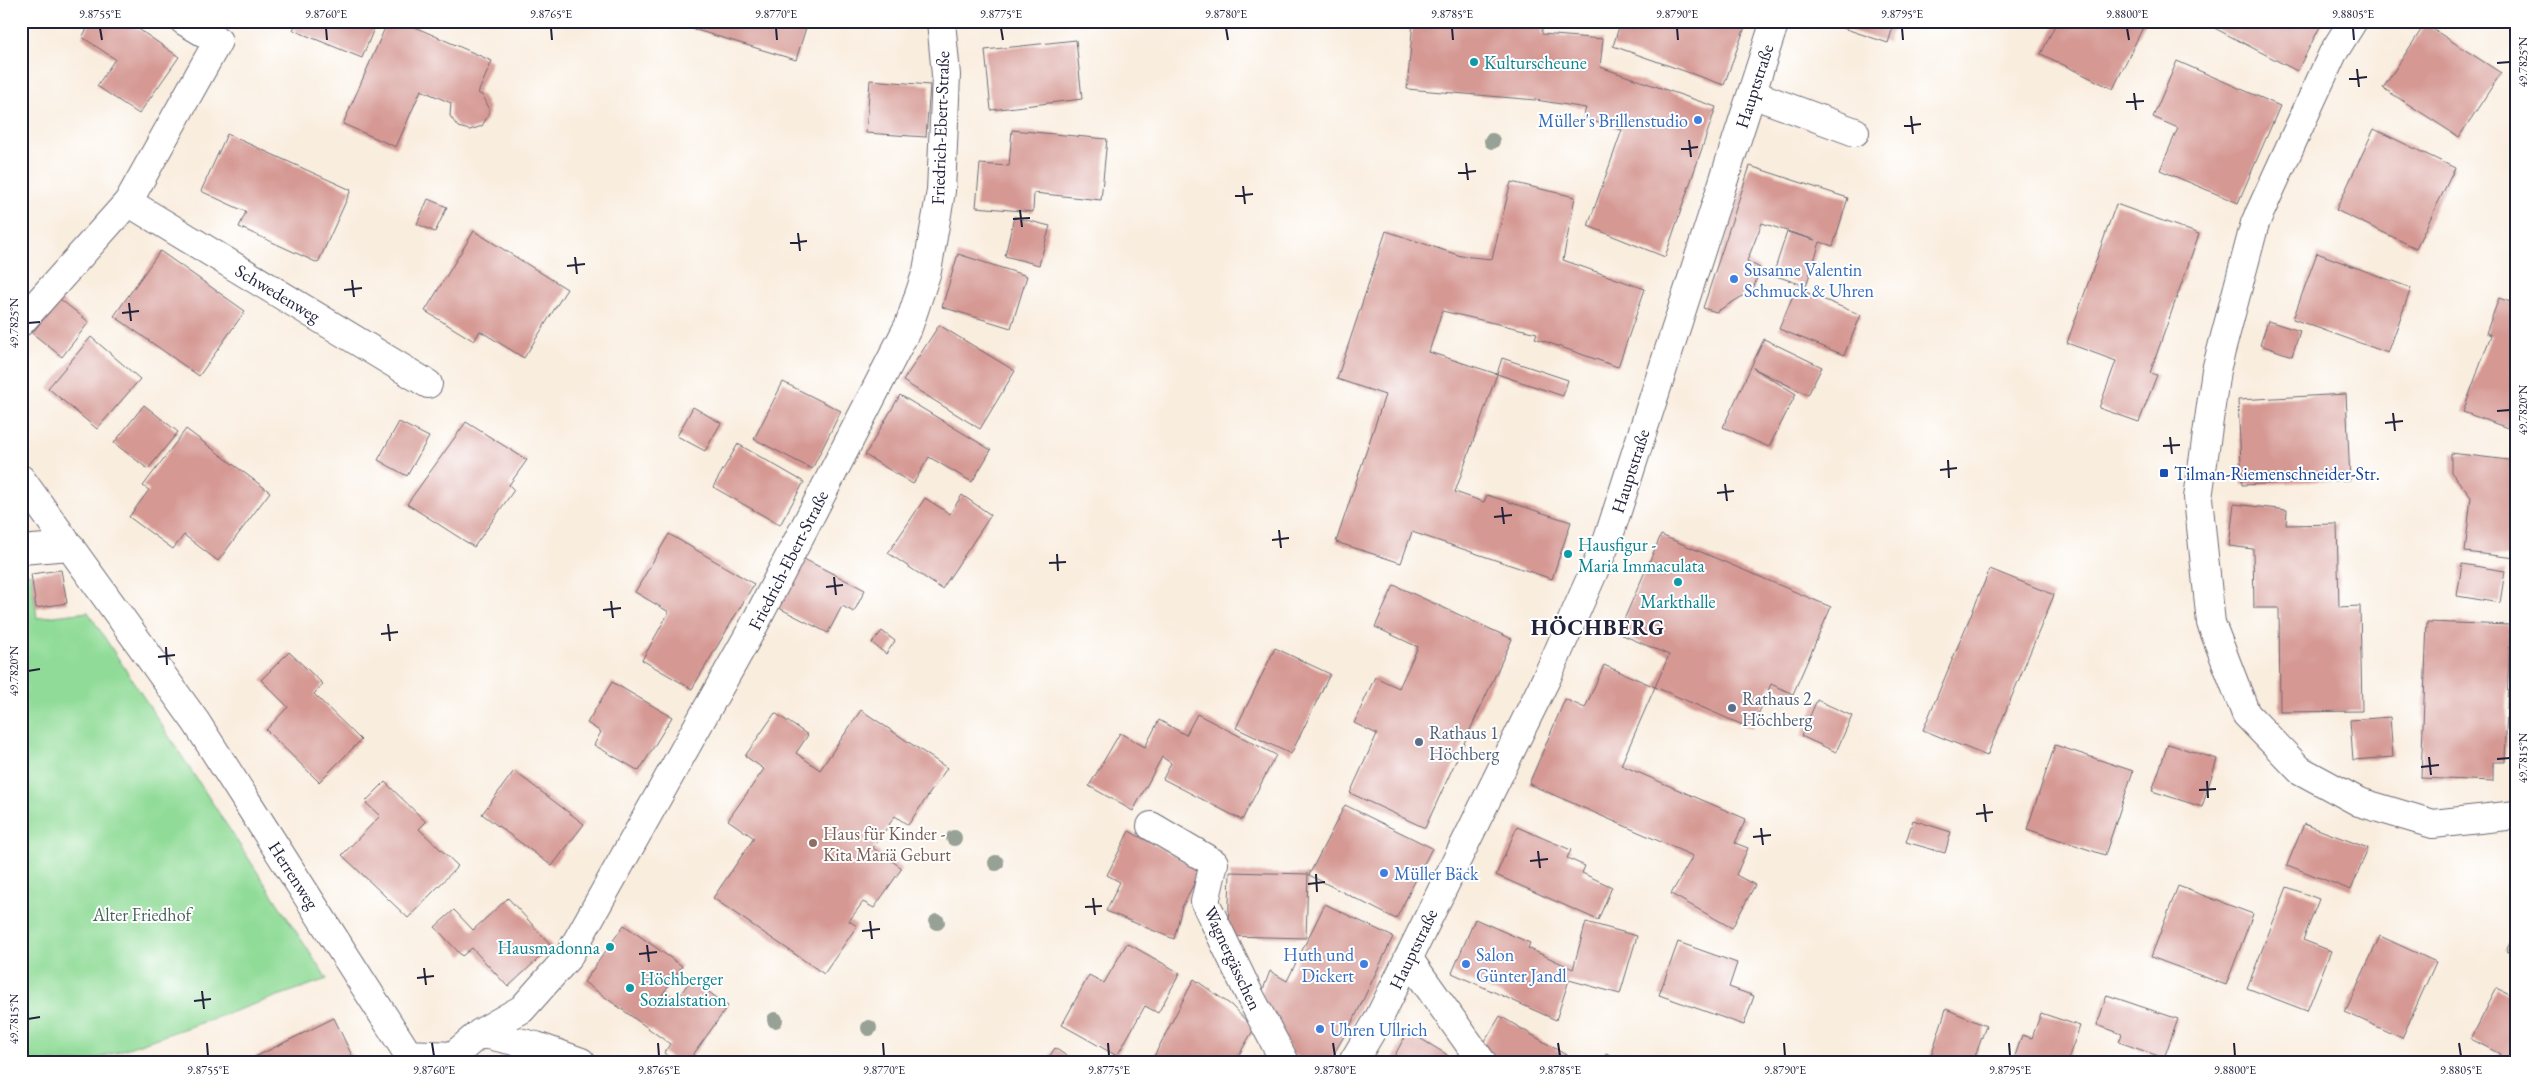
<svg xmlns="http://www.w3.org/2000/svg" width="2537" height="1083" font-family="'EB Garamond',serif">
<style>
.green{fill:#90db97;stroke:#597e69}
.building{fill:#d59893}
.lines{fill:none;stroke-linecap:round;stroke-linejoin:round}
.minor-casing{stroke:#6d6974;stroke-width:30}
.minor{stroke:#fff;stroke-width:28}
.tree{fill:#98a196}
.ticks{fill:none;stroke:#22223b;stroke-width:2}
.culture-dot{fill:#0f9aa8;stroke:#fff;stroke-width:2}
.shop-dot{fill:#3f7fe0;stroke:#fff;stroke-width:2}
.transit-dot{fill:#1a4fb4;stroke:#fff;stroke-width:2}
.service-dot{fill:#5c6f8a;stroke:#fff;stroke-width:2}
.education-dot{fill:#8d6e63;stroke:#fff;stroke-width:2}
.labels{text-anchor:middle;dominant-baseline:central;stroke-width:4;stroke-linejoin:round;paint-order:stroke}
.culture-label{font-size:18px;fill:#0d838f;stroke:#fff;text-anchor:start}
.street-label{font-size:18px;fill:#22223b;stroke:#fff}
.shop-label{font-size:18px;fill:#366cbe;stroke:#fff;text-anchor:start}
.transit-label{font-size:18px;fill:#164399;stroke:#fff;text-anchor:start}
.service-label{font-size:18px;fill:#4e5e75;stroke:#fff;text-anchor:start}
.education-label{font-size:18px;fill:#785e54;stroke:#fff;text-anchor:start}
.park-label{font-size:18px;fill:#48635b;stroke:#fff}
.district-label{font-size:22px;font-weight:bold;letter-spacing:1px;fill:#22223b;stroke:#fff}
.neatline{fill:none;stroke:#22223b;stroke-width:2}
.ticks-label{font-size:12px;text-anchor:middle;fill:#22223b}
</style>
<rect width="100%" height="100%" fill="#fff"/>
<filter id="ink" filterUnits="userSpaceOnUse"><feTurbulence type="fractalNoise" baseFrequency=".02" numOctaves="2"/><feDisplacementMap in="SourceGraphic" scale="10" xChannelSelector="R" yChannelSelector="G"/><feConvolveMatrix kernelMatrix="1 2 1 2 8 2 1 2 1" color-interpolation-filters="sRGB"/></filter>
<filter id="wash" filterUnits="userSpaceOnUse"><feTurbulence type="fractalNoise" baseFrequency=".0096" numOctaves="4" result="noise"/><feDisplacementMap in="SourceGraphic" scale="20" xChannelSelector="R" yChannelSelector="G"/><feGaussianBlur stdDeviation="1.12" result="paint"/><feColorMatrix in="noise" values="0 0 0 0 0 0 0 0 0 0 0 0 0 0 0 0 0 1.4 0 .05"/><feComposite in="paint" operator="in"/></filter>
<g filter="url(#wash)">
<rect width="100%" height="100%" fill="#f9edde"/>
<path class="green" d="M21 571 31 574 37 618 88 612 327 979 88 1062H21Z"/>
<g id="blocks">
<path class="building" d="M92 21H127L179 57 139 114 97 86 115 59 82 37Z
M297 21H377L362 58 293 30Z
M388 21H401L492 61 478 93 483 96 489 108V114L482 126 470 130 458 127 450 116 451 103 421 90 396 147 343 124Z
M685 21H808L796 60 683 26Z
M1413 21H1542V34L1603 39 1600 67 1716 107 1665 257 1588 226 1622 130 1583 118 1586 108 1536 100 1407 89Z
M1621 21H1729L1745 27 1724 85 1613 46Z
M1822 21H1895L1888 43Z
M2057 21H2146L2113 89 2041 54Z
M2201 21H2318L2322 23 2297 71Z
M2425 24 2501 73 2459 137 2383 88Z
M1076 40 1082 99 991 110 985 50Z
M2177 61 2280 106 2238 203 2160 170 2178 128 2153 117Z
M870 80 930 85 926 137 866 133Z
M2374 129 2455 168 2416 248 2336 210Z
M1012 130 1107 139 1101 200 1034 193 1033 212 976 207 980 164 1009 166Z
M227 134 351 190 318 263 239 227 246 212 201 191Z
M1750 166 1848 198 1833 246 1820 242 1806 286 1773 275 1787 232 1815 240 1762 223 1747 261 1760 268 1753 290 1716 312 1703 308Z
M1511 182 1575 197 1563 260 1645 289 1618 367 1535 338 1537 333 1442 311 1429 352 1497 374 1502 358 1568 380 1563 396 1497 374 1455 492 1484 502 1487 495 1571 522 1552 579 1412 532 1401 563 1336 542 1385 395 1337 379 1386 231 1461 256 1492 259Z
M428 199 447 207 435 232 417 224Z
M2116 204 2199 234 2150 373 2157 375 2139 422 2099 408 2116 361 2067 343Z
M1014 217 1050 226 1039 265 1005 256Z
M474 231 567 289 524 358 480 331 474 341 425 311Z
M160 251 245 311 199 376 114 316Z
M2317 253 2411 288 2388 353 2293 319Z
M958 254 1027 276 1011 328 942 307Z
M1796 288 1861 315 1844 355 1779 329Z
M2499 298 2516 304V431L2463 412 2491 335 2486 333Z
M60 299 89 322 62 357 32 333Z
M2268 321 2300 331 2292 356 2260 345Z
M939 325 1015 371 980 429 903 381Z
M91 337 140 379 97 429 48 388Z
M1764 339 1822 367 1808 395 1753 368 1796 394 1769 447 1723 427Z
M783 382 841 411 812 469 754 439Z
M2346 394 2350 480 2242 485 2238 400Z
M900 395 991 450 972 482 929 457 913 484 865 455Z
M144 405 178 432 148 469 114 443Z
M693 407 721 423 705 451 677 436Z
M399 422 429 437 407 476 378 460Z
M466 422 527 460 509 485 514 490 474 547 407 504Z
M186 429 270 492 218 561 184 535 173 549 129 517 149 490 143 486Z
M738 444 804 482 780 525 713 487Z
M2451 453 2516 461V558L2465 552 2471 497 2451 472Z
M962 495 991 515 942 589 888 553 925 498 950 514Z
M2234 504 2287 510 2286 525 2337 524 2339 607 2360 606 2362 711 2280 712 2279 608H2254L2253 549 2229 546Z
M669 534 754 584 692 689 642 660 669 612 635 592Z
M1661 535 1831 607 1793 694 1771 684 1752 729 1655 687 1669 655 1618 633Z
M802 558 865 590 854 612 842 606 828 633 777 607Z
M2462 564 2505 571 2500 603 2457 596Z
M1990 569 2054 595 1987 756 1923 730Z
M61 570 67 603 36 608 31 574Z
M1394 585 1512 639 1425 828 1350 793 1377 734 1354 723 1375 677 1399 688 1418 647 1375 627Z
M2427 622 2510 625 2505 762H2493V781L2421 778Z
M882 631 895 641 886 654 872 643Z
M1275 648 1330 674 1291 754 1236 728Z
M289 652 323 684 314 694 361 740 319 782 266 730 288 707 261 680Z
M1604 665 1655 687 1621 765 1746 819 1735 843 1748 848 1736 875 1755 885 1732 928 1671 894 1693 856 1529 784 1565 699 1585 708Z
M612 682 672 717 639 771 594 745 601 732 587 723Z
M1817 700 1852 716 1836 752 1801 736Z
M861 710 947 768 908 825 895 816 873 848 902 868 874 908 863 902 849 921 857 926 824 974 713 898 754 838 728 820 764 769 745 756 775 713 808 735 796 753 820 770Z
M1197 714 1276 755 1242 820 1163 779 1171 763 1162 757 1133 811 1089 786 1120 733 1145 747 1159 720 1186 735Z
M2390 717 2393 757 2353 760 2350 720Z
M2168 744 2217 759 2202 807 2152 791Z
M2055 745 2133 771 2105 855 2027 829Z
M514 771 584 824 552 866 482 814Z
M385 782 426 822 419 829 458 866 408 918 342 855 380 816 365 802Z
M1345 805 1432 848 1396 919 1309 875Z
M1913 820 1951 832 1945 853 1906 842Z
M2304 824 2368 848 2351 890 2287 865Z
M1517 827 1571 850 1567 858 1585 866 1582 873 1612 887 1598 920 1496 875Z
M1129 831 1201 870 1182 907 1174 939 1106 911 1120 882 1107 875Z
M1230 872 1308 874 1306 938 1228 936Z
M2178 886 2253 914 2226 985 2151 957Z
M2287 887 2319 899 2303 940 2331 951 2307 1011 2247 988Z
M508 898 552 946 508 987 472 948 462 956 435 927 454 910 473 930Z
M1325 904 1393 937 1354 1019 1329 1062H1313L1293 1055 1261 995 1270 971 1287 981Z
M1475 919 1530 943 1528 948 1573 969 1586 922 1637 936 1620 994 1569 980 1556 1020 1452 973Z
M624 925 682 966 662 995 674 1004 691 979 728 1006 688 1062H677L664 1053 670 1044 584 982Z
M2516 931V956L2506 951Z
M2380 936 2436 962 2402 1038 2345 1012Z
M1678 942 1737 963 1729 987 1754 996 1744 1025 1659 995Z
M1127 943 1180 973 1158 1013 1145 1006 1117 1056 1062 1025 1089 975 1104 983Z
M1194 979 1231 1005 1254 1029 1237 1058 1241 1062H1151Z
M2497 988 2516 997V1062H2496L2500 1054 2471 1039Z
M2107 995 2178 1019 2164 1058 2119 1042 2122 1034 2097 1025Z
M1946 1009 1986 1026 1973 1062H1929Z
M2041 1013 2080 1026 2067 1062H2013L2022 1035 2032 1038Z
M1500 1016 1578 1062H1488L1478 1053Z
M334 1018 355 1062H245Z
M1408 1031 1446 1054 1452 1062H1391Z
M1055 1048 1075 1062H1046Z
M1606 1054 1623 1062H1602Z"/>
</g>
</g>
<g filter="url(#ink)">
<use href="#blocks" fill-opacity="0" stroke="#6d6974" stroke-width="1"/>
<g class="lines">
<defs>
<path id="minor" d="M2353 21 2333 53 2255 223 2216 370 2198 498 2211 623 2246 714 2300 770 2359 802 2433 824 2516 815
M1752 94 1855 132
M128 202 428 384
M21 322 128 202 218 41 184 21
M21 479 196 722 408 1054
M21 550 70 546
M1151 826 1214 863 1205 902 1251 998 1285 1062
M1408 958 1482 1062
M480 1033 536 1046 581 1062
M408 1054 453 1056 480 1033 522 1009 568 957 752 629 909 325 927 271 941 191 946 75 941 21
M1353 1062 1378 1020 1547 677 1608 539 1775 21"/>
</defs>
<use href="#minor" class="minor-casing"/>
<use href="#minor" class="minor"/>
</g>
<g class="tree">
<circle cx="1492" cy="141" r="8"/>
<circle cx="954" cy="838" r="8"/>
<circle cx="996" cy="863" r="8"/>
<circle cx="937" cy="922" r="8"/>
<circle cx="775" cy="1020" r="8"/>
<circle cx="869" cy="1028" r="8"/>
</g>
</g>
<path class="ticks" d="M100 28 102 40M326 28 327 40M551 28 552 40M776 28 777 40M1001 28 1003 40M1226 28 1228 40M1452 28 1453 40M1677 28 1678 40M1902 28 1903 40M2127 28 2129 40M2353 28 2354 40M2497 63 2510 62M2357 69 2359 87M2349 79 2367 77M2134 93 2136 110M2126 102 2144 101M1911 116 1913 134M1904 126 1921 124M1689 140 1691 157M1681 149 1698 147M1466 163 1468 180M1458 173 1476 171M1243 186 1245 204M1235 196 1253 194M1020 210 1022 227M1013 219 1030 218M798 233 800 251M790 243 807 241M575 257 577 274M567 266 585 264M352 280 354 297M344 290 362 288M129 303 131 321M122 313 139 311M28 323 40 322M2497 411 2510 410M2393 413 2395 431M2385 423 2403 421M2170 437 2172 454M2163 446 2180 445M1948 460 1949 478M1940 470 1957 468M1725 484 1727 501M1717 493 1734 491M1502 507 1504 524M1494 517 1512 515M1279 530 1281 548M1272 540 1289 538M1057 554 1058 571M1049 563 1066 562M834 577 836 595M826 587 843 585M611 601 613 618M603 610 621 608M388 624 390 641M381 634 398 632M166 647 167 665M158 657 175 655M28 671 40 669M2429 757 2431 775M2497 759 2510 758M2421 767 2439 765M2207 781 2208 798M2199 790 2216 789M1984 804 1986 822M1976 814 1993 812M1761 828 1763 845M1753 837 1771 835M1538 851 1540 868M1530 861 1548 859M1316 874 1317 892M1308 884 1325 882M1093 898 1095 915M1085 907 1102 906M870 921 872 939M862 931 880 929M647 945 649 962M639 954 657 952M424 968 426 985M417 978 434 976M202 991 204 1009M194 1001 211 999M28 1019 40 1017M207 1043 208 1056M432 1043 434 1056M658 1043 659 1056M883 1043 884 1056M1108 1043 1109 1056M1333 1043 1335 1056M1558 1043 1560 1056M1784 1043 1785 1056M2009 1043 2010 1056M2234 1043 2235 1056M2459 1043 2461 1056"/>
<g class="culture-dot">
<circle cx="1474" cy="62" r="5"/>
<circle cx="1568" cy="554" r="5"/>
<circle cx="1678" cy="582" r="5"/>
<circle cx="610" cy="947" r="5"/>
<circle cx="630" cy="988" r="5"/>
</g>
<g class="shop-dot">
<circle cx="1698" cy="120" r="5"/>
<circle cx="1734" cy="279" r="5"/>
<circle cx="1384" cy="873" r="5"/>
<circle cx="1364" cy="964" r="5"/>
<circle cx="1466" cy="964" r="5"/>
<circle cx="1320" cy="1029" r="5"/>
</g>
<rect class="transit-dot" x="2159" y="468" width="10" height="10" rx="2.5"/>
<g class="service-dot">
<circle cx="1732" cy="708" r="5"/>
<circle cx="1419" cy="742" r="5"/>
</g>
<circle class="education-dot" cx="813" cy="843" r="5"/>
<g class="labels">
<g class="culture-label">
<text x="1484" y="62">Kulturscheune</text>
<text x="1578" y="544">Hausfigur -<tspan x="1578" dy="21">Maria Immaculata</tspan></text>
<text x="1678" y="601" text-anchor="middle">Markthalle</text>
<text x="600" y="947" text-anchor="end">Hausmadonna</text>
<text x="640" y="978">Höchberger<tspan x="640" dy="21">Sozialstation</tspan></text>
</g>
<g class="street-label">
<text transform="translate(1754 86) rotate(-72)">Hauptstraße</text>
<text transform="translate(940 128) rotate(-88)">Friedrich-Ebert-Straße</text>
<text transform="translate(278 293) rotate(31)">Schwedenweg</text>
<text transform="translate(1630 471) rotate(-72)">Hauptstraße</text>
<text transform="translate(788 560) rotate(-63)">Friedrich-Ebert-Straße</text>
<text transform="translate(294 875) rotate(57)">Herrenweg</text>
<text transform="translate(1413 949) rotate(-64)">Hauptstraße</text>
<text transform="translate(1233 958) rotate(65)">Wagnergässchen</text>
</g>
<g class="shop-label">
<text x="1688" y="120" text-anchor="end">Müller's Brillenstudio</text>
<text x="1744" y="269">Susanne Valentin<tspan x="1744" dy="21">Schmuck &amp; Uhren</tspan></text>
<text x="1394" y="873">Müller Bäck</text>
<text x="1354" y="954" text-anchor="end">Huth und<tspan x="1354" dy="21">Dickert</tspan></text>
<text x="1476" y="954">Salon<tspan x="1476" dy="21">Günter Jandl</tspan></text>
<text x="1330" y="1029">Uhren Ullrich</text>
</g>
<g class="transit-label">
<text x="2174" y="473">Tilman-Riemenschneider-Str.</text>
</g>
<g class="service-label">
<text x="1742" y="698">Rathaus 2<tspan x="1742" dy="21">Höchberg</tspan></text>
<text x="1429" y="732">Rathaus 1<tspan x="1429" dy="21">Höchberg</tspan></text>
</g>
<g class="education-label">
<text x="823" y="833">Haus für Kinder -<tspan x="823" dy="21">Kita Mariä Geburt</tspan></text>
</g>
<g class="park-label">
<text x="142" y="914">Alter Friedhof</text>
</g>
<g class="district-label">
<text x="1598" y="627">HÖCHBERG</text>
</g>
</g>
<rect width="2537" height="1083" fill="none" stroke="#fff" stroke-width="55"/>
<rect x="28" y="28" width="2482" height="1028" class="neatline"/>
<g class="ticks-label">
<text x="100" y="18">9.8755°E</text>
<text x="326" y="18">9.8760°E</text>
<text x="551" y="18">9.8765°E</text>
<text x="776" y="18">9.8770°E</text>
<text x="1001" y="18">9.8775°E</text>
<text x="1226" y="18">9.8780°E</text>
<text x="1452" y="18">9.8785°E</text>
<text x="1677" y="18">9.8790°E</text>
<text x="1902" y="18">9.8795°E</text>
<text x="2127" y="18">9.8800°E</text>
<text x="2353" y="18">9.8805°E</text>
<text transform="translate(2523 62) rotate(-90)" y="4">49.7825°N</text>
<text transform="translate(14 323) rotate(-90)" y="4">49.7825°N</text>
<text transform="translate(2523 410) rotate(-90)" y="4">49.7820°N</text>
<text transform="translate(14 671) rotate(-90)" y="4">49.7820°N</text>
<text transform="translate(2523 758) rotate(-90)" y="4">49.7815°N</text>
<text transform="translate(14 1019) rotate(-90)" y="4">49.7815°N</text>
<text x="208" y="1074">9.8755°E</text>
<text x="434" y="1074">9.8760°E</text>
<text x="659" y="1074">9.8765°E</text>
<text x="884" y="1074">9.8770°E</text>
<text x="1109" y="1074">9.8775°E</text>
<text x="1335" y="1074">9.8780°E</text>
<text x="1560" y="1074">9.8785°E</text>
<text x="1785" y="1074">9.8790°E</text>
<text x="2010" y="1074">9.8795°E</text>
<text x="2235" y="1074">9.8800°E</text>
<text x="2461" y="1074">9.8805°E</text>
</g>
</svg>
